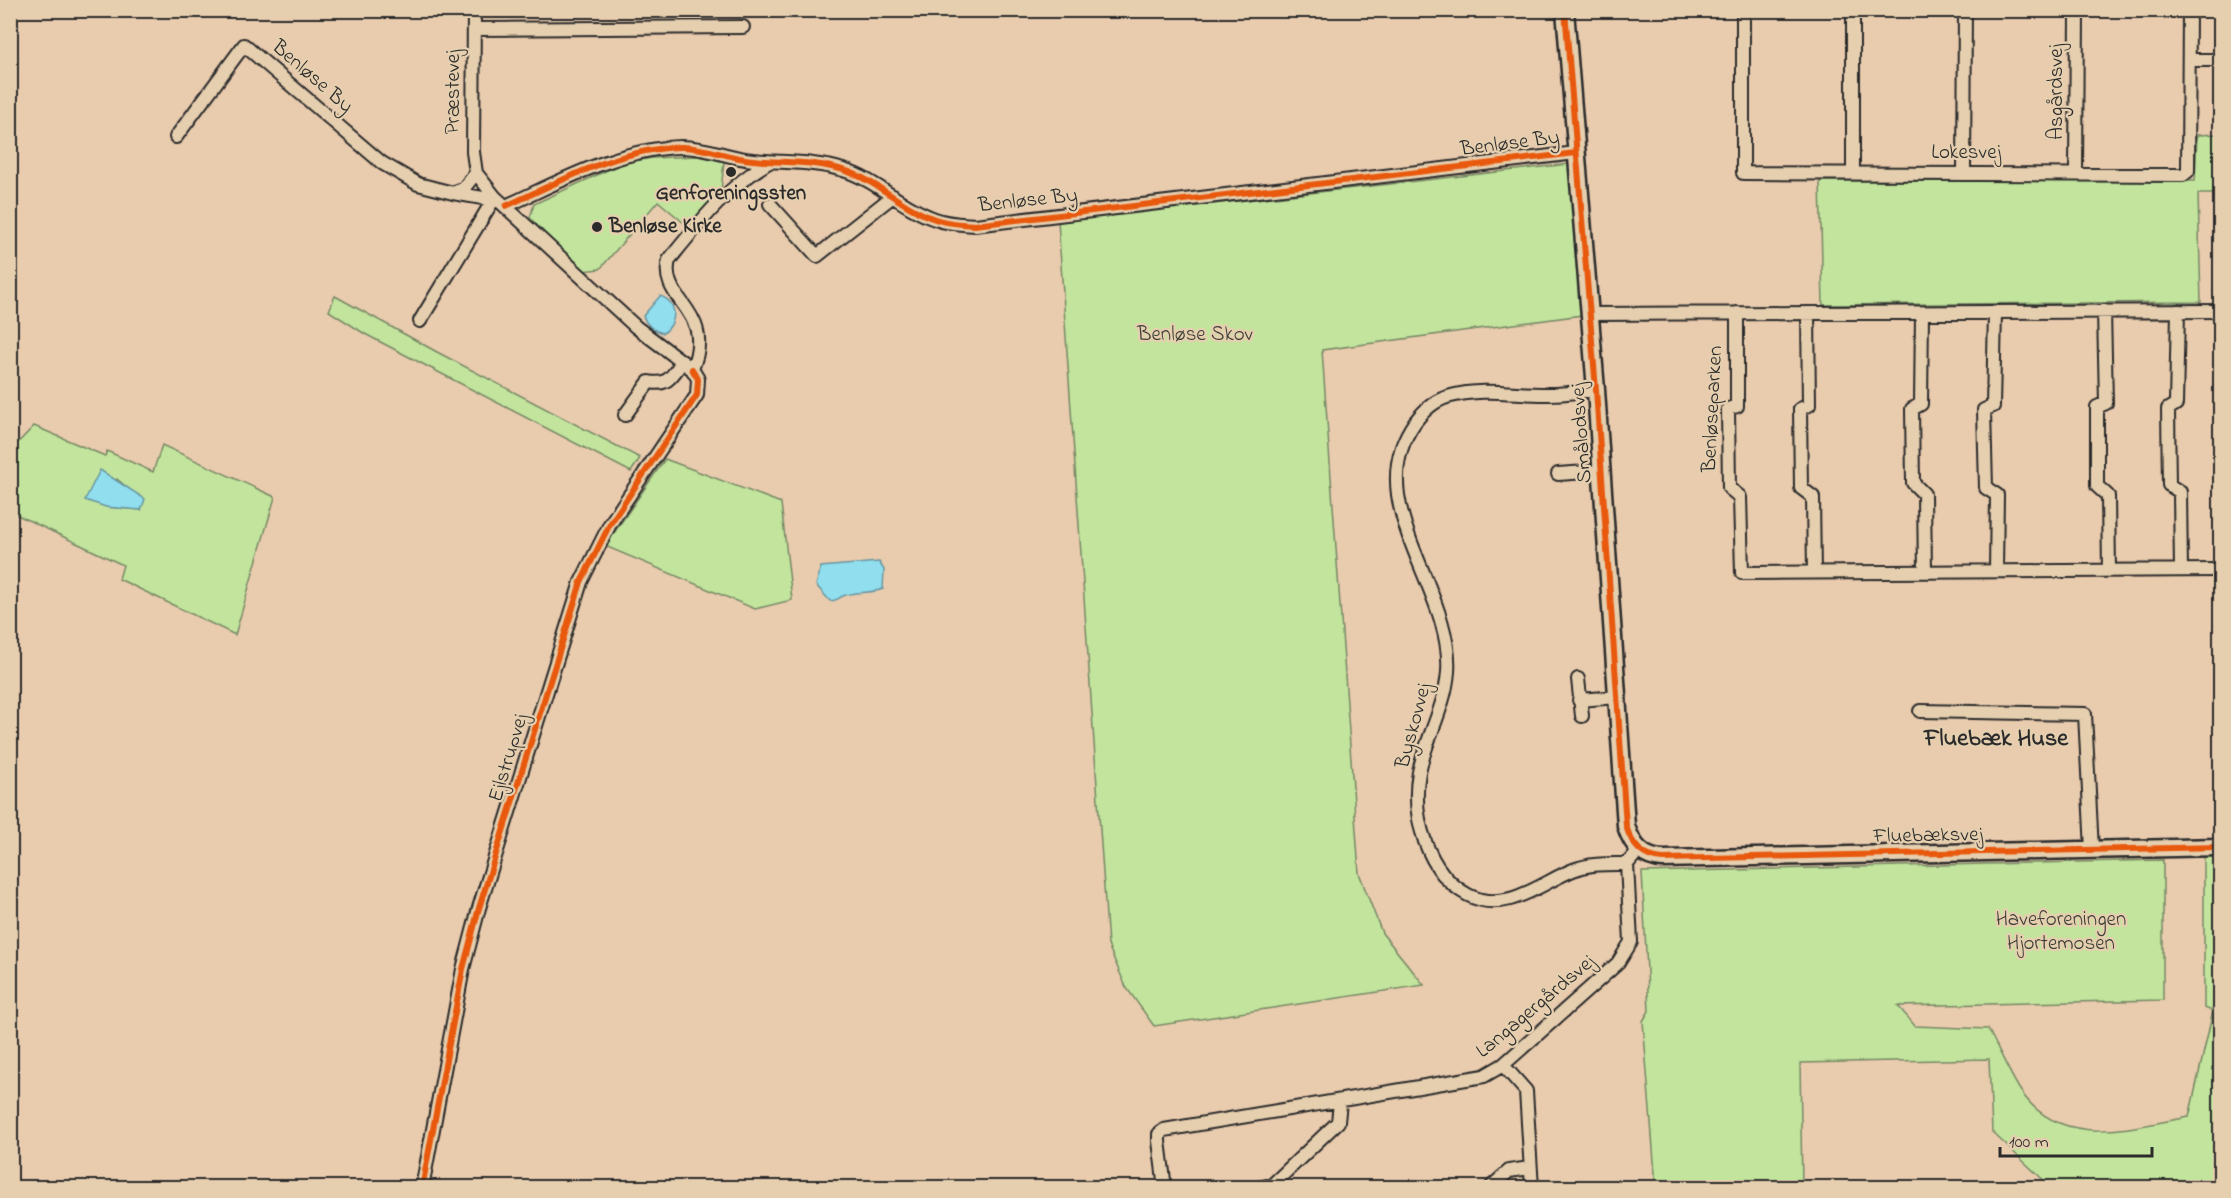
<svg xmlns="http://www.w3.org/2000/svg" width="2231" height="1198" font-family="'Indie Flower',sans-serif">
<style>
.green{fill:#c2e49d;stroke:#768864;stroke-width:1.5;fill-rule:evenodd}
.water{fill:#91deef;stroke:#6896a1;stroke-width:1.5}
.lines{fill:none;stroke-linecap:round;stroke-linejoin:round}
.street-casing{stroke:#2b2b2b;stroke-width:16}
.secondary-casing{stroke:#2b2b2b;stroke-width:21}
.street{stroke:#e6cfaf;stroke-width:12}
.secondary{stroke:#e6cfaf;stroke-width:16}
.cycleway-casing{stroke:#e6cfaf;stroke-width:10}
.cycleway{stroke:#e8590c;stroke-width:6}
.poi-dot{fill:#2b2b2b;stroke:#e6cfaf;stroke-width:2}
.labels{text-anchor:middle;dominant-baseline:central;stroke-width:4.5;stroke-linejoin:round;paint-order:stroke}
.street-label{font-size:21px;fill:#2b2b2b;stroke:#e6cfaf}
.poi-label{font-size:21px;font-weight:bold;fill:#2b2b2b;stroke:#e6cfaf}
.park-label{font-size:21px;fill:#3a3e36;stroke:#e6cfaf}
.quarter-label{font-size:24px;font-weight:bold;fill:#2b2b2b;stroke:#e6cfaf}
</style>
<rect width="100%" height="100%" fill="#e9cbae"/>
<filter id="ink" filterUnits="userSpaceOnUse"><feTurbulence type="fractalNoise" baseFrequency=".0167" numOctaves="2"/><feDisplacementMap in="SourceGraphic" scale="12" xChannelSelector="R" yChannelSelector="G"/><feConvolveMatrix kernelMatrix="1 2 1 2 8 2 1 2 1" color-interpolation-filters="sRGB"/></filter>
<g filter="url(#ink)">
<path class="green" d="M755 10H923V11L755 14Z
M2220 134V194H2198L2201 302 1823 305 1820 181H2195L2197 135Z
M698 156 724 161 721 191 692 223H684L658 201 600 269 582 271 530 218 534 204 623 163 652 158Z
M1569 164 1582 315 1322 350 1359 873 1382 933 1424 985 1154 1026 1126 987 1108 945 1058 221Z
M335 296 437 352 640 458 631 472 365 334 329 311Z
M34 426 105 456 107 451 153 472 162 445 275 497 235 635 119 579 123 565 11 512 10 451ZM117 479 130 490 141 510 106 507Z
M665 459 781 503 792 600 755 609 605 546Z
M2220 853V1187H2051L1992 1132 1989 1059 1800 1063 1802 1187H1656L1643 1021 1649 1011 1642 872 2163 860V1000L1898 1006 1915 1026 1988 1029C1999 1049 2008 1071 2020 1090 2059 1151 2132 1127 2189 1117L2213 1011 2204 1008V854Z"/>
<path class="water" d="M660 296C678 301 678 324 663 333 653 331 647 326 643 316Z
M100 470 145 499 141 510 106 507 85 500Z
M879 562 884 570 883 589C870 594 855 591 843 596 837 599 837 601 830 601L816 585 821 567Z"/>
<g class="lines">
<defs>
<path id="street" d="M474 10 473 152 476 173 495 197 636 327 692 369C717 309 658 302 669 260 700 222 727 187 769 162
M1743 10V173L2183 175 2188 171 2189 10
M474 29 743 27
M2189 60H2220
M176 137 244 45 382 163 418 184 453 193 464 188 476 173
M1853 171V10
M1964 172 1965 10
M2076 173 2077 10
M453 193 483 198 495 197
M770 204 817 256 893 196
M506 206C561 181 620 148 682 147 707 147 728 158 753 160 782 163 815 161 843 170 877 180 902 208 935 219 948 224 962 224 975 225L1576 153
M2104 311 2106 403 2097 407V486L2108 496 2109 571
M2178 311 2176 404 2168 409 2169 485 2180 492 2181 570
M1995 312 1993 406 1984 410 1986 488 1997 495 1996 571
M1737 313V406L1728 409 1729 488 1740 497 1742 573 2220 570
M1808 313 1809 405 1800 409 1801 488 1813 497 1814 572
M1922 313 1921 404 1912 409 1913 483 1924 494 1925 572
M1589 314 2220 311
M420 321 495 197
M1596 390C1581 391 1566 394 1551 394 1518 395 1484 387 1451 396 1437 399 1424 410 1415 422 1358 502 1454 589 1448 672 1445 708 1426 738 1419 772 1411 816 1427 873 1468 895 1506 915 1540 883 1573 870 1591 863 1608 864 1627 864L1639 850
M625 415 649 382C668 386 672 376 682 362
M1558 474 1601 471
M1578 679 1582 716
M1579 700 1618 697
M1920 711 2085 714 2092 850
M1503 1065 1526 1091 1532 1188
M422 1188 463 969 479 908 581 582 610 524 697 395 698 379 692 369
M1165 1188 1159 1141V1134L1164 1130 1484 1076 1503 1065 1618 963 1631 942 1627 864
M1257 1188 1272 1185 1338 1122 1340 1102
M1490 1188 1509 1171 1530 1168"/>
<path id="secondary" d="M1565 10 1596 390 1626 826C1632 845 1642 858 1663 859L2220 847"/>
</defs>
<use href="#street" class="street-casing"/>
<use href="#secondary" class="secondary-casing"/>
<use href="#street" class="street"/>
<use href="#secondary" class="secondary"/>
<defs>
<path id="cycleway" d="M1565 10 1596 390 1626 826C1632 845 1642 858 1663 859L2220 847
M506 206C561 181 620 148 682 147 707 147 728 158 753 160 782 163 815 161 843 170 877 180 902 208 935 219 948 224 962 224 975 225L1576 153
M422 1188 463 969 479 908 581 582 610 524 697 395 698 379 692 369"/>
</defs>
<use href="#cycleway" class="cycleway-casing"/>
<use href="#cycleway" class="cycleway"/>
</g>
</g>
<g class="poi-dot">
<circle cx="731" cy="172" r="6"/>
<circle cx="597" cy="227" r="6"/>
</g>
<g class="labels">
<g class="street-label">
<text transform="translate(312 77) rotate(41)">Benløse By</text>
<text transform="translate(454 92) rotate(-90)">Præstevej</text>
<text transform="translate(2057 92) rotate(-90)">Asgårdsvej</text>
<text transform="translate(1510 144) rotate(-7)">Benløse By</text>
<text x="1966" y="153">Lokesvej</text>
<text transform="translate(1028 201) rotate(-6)">Benløse By</text>
<text transform="translate(1713 409) rotate(-87)">Benløseparken</text>
<text transform="translate(1582 433) rotate(-94)">Smålodsvej</text>
<text transform="translate(1414 726) rotate(-75)">Byskovvej</text>
<text transform="translate(509 758) rotate(-73)">Ejlstrupvej</text>
<text transform="translate(1928 836) rotate(-1)">Fluebæksvej</text>
<text transform="translate(1536 1007) rotate(-40)">Langagergårdsvej</text>
</g>
<g class="poi-label">
<text x="731" y="194">Genforeningssten</text>
<text x="609" y="227" text-anchor="start">Benløse Kirke</text>
</g>
<g class="park-label">
<text x="1195" y="335">Benløse Skov</text>
<text x="2061" y="920">Haveforeningen<tspan x="2061" dy="24">Hjortemosen</tspan></text>
</g>
<g class="quarter-label">
<text x="1996" y="739">Fluebæk Huse</text>
</g>
</g>
<rect width="2231" height="1198" fill="none" stroke="#e6cfaf" stroke-width="36"/>
<rect x="18" y="18" width="2195" height="1162" fill="none" stroke="#2b2b2b" stroke-width="2" filter="url(#ink)"/>
<path d="M2000 1147v9h152v-9" fill="none" stroke="#2b2b2b" stroke-width="3"/>
<text x="2009" y="1147" font-size="18" fill="#2b2b2b" stroke="#e6cfaf" stroke-width="4.5" paint-order="stroke">100 m</text>
</svg>
